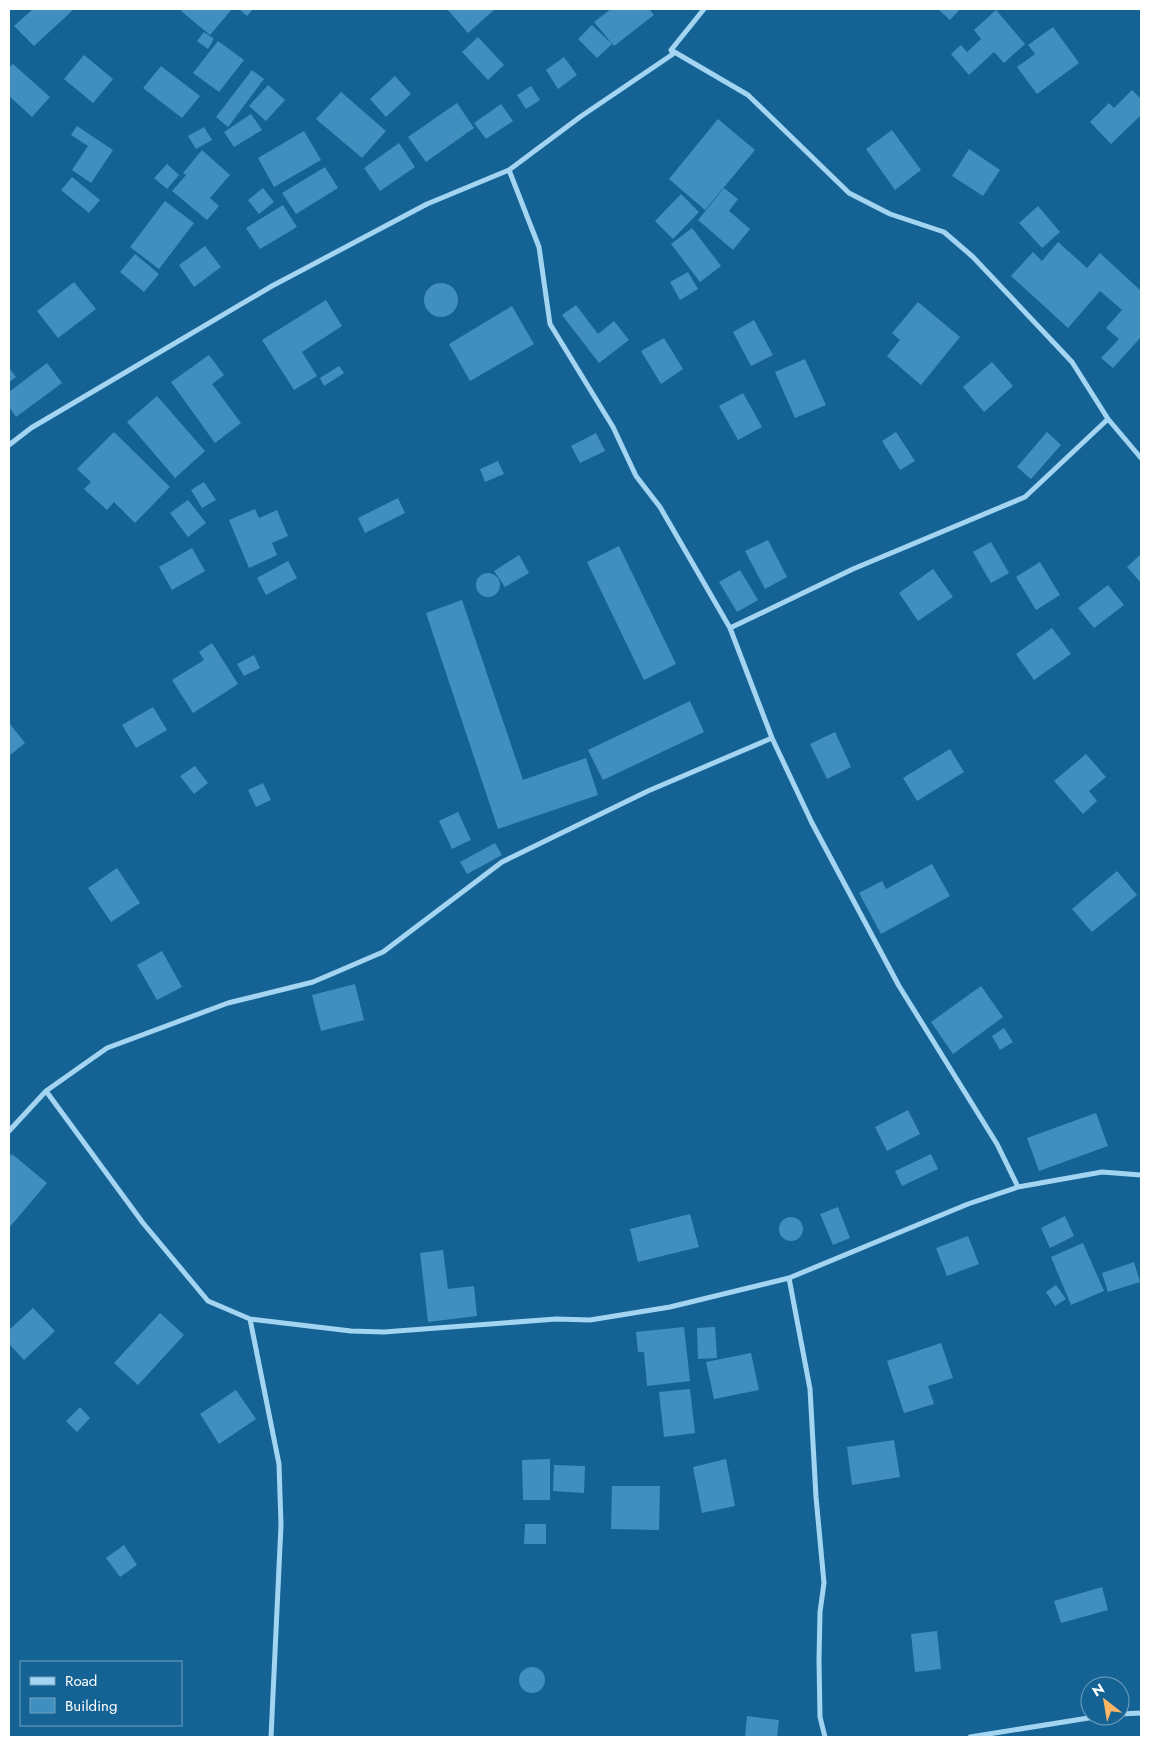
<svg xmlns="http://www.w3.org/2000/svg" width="1150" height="1746" font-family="Jost,sans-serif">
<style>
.building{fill:#418fbe}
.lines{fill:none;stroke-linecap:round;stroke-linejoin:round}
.street{stroke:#a3d5f2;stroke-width:5}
</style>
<rect width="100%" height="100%" fill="#146394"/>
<path class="building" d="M33 9H74L34 46 14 26Z
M182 9H232L210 35 181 11Z
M239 9H253L247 16Z
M447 9H495L468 33Z
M611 9H649L654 15 614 46 594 22Z
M938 9H960L950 20Z
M996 10 1025 44 1004 63 994 52 969 75 951 54 961 45 967 52 981 39 974 30Z
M592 25 612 44 597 58 578 39Z
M1053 27 1079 63 1037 94 1017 67 1035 54 1028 45Z
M204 32 214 39 208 49 197 41Z
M478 37 504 65 488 80 462 52Z
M218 41 244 60 219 92 193 73Z
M84 55 113 79 93 103 64 79Z
M564 57 577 75 558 89 546 70Z
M13 64 50 97 32 117 9 96V68Z
M161 66 200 96 182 118 143 88Z
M252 70 264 79 228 127 216 117Z
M395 76 411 94 386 117 370 99Z
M268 85 285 100 266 121 249 106Z
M531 86 540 100 526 109 517 95Z
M1132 90 1141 99V115L1111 144 1090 122 1109 103 1114 108Z
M341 92 386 131 362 158 316 119Z
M457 103 474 128 426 162 408 137Z
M501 104 513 121 486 139 474 123Z
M251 114 262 130 234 147 224 132Z
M718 119 755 150 705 210 669 179Z
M77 126 113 150 91 183 72 170 88 146 71 135Z
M204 127 212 140 196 149 188 136Z
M892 130 921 170 895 190 866 149Z
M304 131 321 160 274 187 258 158Z
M399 143 415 167 380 191 364 168Z
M969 149 1000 170 983 196 952 176Z
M202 150 230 175 210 198 219 206 207 220 172 191 186 175 183 173Z
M167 164 179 175 167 189 154 178Z
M325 167 338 188 296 214 282 193Z
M72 177 100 200 89 213 61 190Z
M263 188 274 202 259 214 248 200Z
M724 188 738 199 729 211 750 229 733 250 698 220Z
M681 194 699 212 673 239 655 221Z
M165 201 194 223 159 269 130 247Z
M283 205 297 227 260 249 246 228Z
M1038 206 1060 232 1042 248 1019 223Z
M692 228 721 266 700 282 671 244Z
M1058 242 1087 268 1100 253 1141 291V337L1113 368 1101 358 1119 339 1106 328 1122 310 1100 291 1068 328 1011 276 1033 252 1042 261Z
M205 246 221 267 194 287 179 265Z
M135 254 159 274 144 292 120 272Z
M688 272 698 289 680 300 670 282Z
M74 282 96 309 58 338 37 311Z
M424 300a17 17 0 1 1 34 0a17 17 0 1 1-34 0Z
M326 300 342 326 302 352 317 376 294 390 262 340Z
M918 302 960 337 921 385 887 356 900 340 892 333Z
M576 305 598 334 614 321 629 340 599 363 562 315Z
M512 306 534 344 470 381 449 344Z
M754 320 773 355 751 366 733 332Z
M664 338 683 369 661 384 641 351Z
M209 355 224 375 212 384 241 423 215 443 171 382Z
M805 359 826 405 795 418 775 372Z
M992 362 1013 386 984 412 963 387Z
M47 363 62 383 16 417 9 407V392Z
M339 366 344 373 324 386 320 378Z
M9 368 16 377 9 382Z
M743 393 762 427 738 440 719 406Z
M157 396 205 451 175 478 127 422Z
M114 432 170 487 135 523 114 502 107 510 84 489 91 482 77 469Z
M896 432 915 461 900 470 882 441Z
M1047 432 1061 445 1031 479 1017 467Z
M596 433 605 451 580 463 571 446Z
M498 461 504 474 485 482 480 469Z
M204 482 216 500 202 508 191 490Z
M398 498 405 513 365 533 358 518Z
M188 500 206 523 188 537 170 513Z
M255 509 259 518 277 510 288 536 272 543 277 555 249 568 229 520Z
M768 540 787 577 765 589 745 551Z
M991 542 1009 573 991 583 973 552Z
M619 546 676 664 644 680 587 562Z
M192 548 205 571 172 590 159 567Z
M1141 554V583L1127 567Z
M519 555 529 573 505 587 494 571Z
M288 561 297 578 266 595 257 578Z
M1040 562 1060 595 1036 610 1016 577Z
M933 569 953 597 918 621 899 593Z
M740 570 758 600 737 612 719 582Z
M476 585a12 12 0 1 1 24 0a12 12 0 1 1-24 0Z
M1108 585 1124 605 1094 628 1078 608Z
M462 600 523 780 586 758 598 795 498 829 426 613Z
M1052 628 1071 654 1034 680 1016 654Z
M212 643 238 684 193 713 172 680 204 660 199 652Z
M254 655 260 668 244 676 237 664Z
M690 701 704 732 603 780 588 750Z
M153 707 167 730 136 748 122 725Z
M10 724 25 743 9 756V725Z
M835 732 851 767 827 779 810 744Z
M950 749 964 772 917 801 903 778Z
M1086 754 1106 777 1089 791 1097 801 1083 814 1054 781Z
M195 766 208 783 194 794 180 776Z
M263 783 271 800 256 807 248 790Z
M458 812 471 840 452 849 439 821Z
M495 843 502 855 467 874 460 862Z
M932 864 950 896 881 934 859 893 882 881 886 889Z
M117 868 140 903 111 922 88 888Z
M1117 871 1137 895 1092 932 1072 909Z
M162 951 182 987 157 1000 137 965Z
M355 984 364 1020 321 1031 312 995Z
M981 986 1003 1017 953 1054 931 1022Z
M1004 1028 1013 1042 1000 1050 992 1036Z
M908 1110 920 1134 887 1151 875 1127Z
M1096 1113 1108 1146 1039 1171 1027 1138Z
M12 1154 47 1183 9 1228V1157Z
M931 1154 938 1169 902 1186 895 1171Z
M838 1207 850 1238 833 1245 820 1214Z
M690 1214 699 1247 638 1262 630 1229Z
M1065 1216 1074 1236 1050 1248 1041 1228Z
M779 1229a12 12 0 1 1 24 0a12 12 0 1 1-24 0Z
M968 1236 979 1264 947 1276 936 1248Z
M1083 1243 1104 1291 1071 1305 1051 1257Z
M443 1250 448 1289 474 1286 477 1316 428 1322 420 1253Z
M1134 1262 1140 1282 1108 1292 1102 1273Z
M1056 1285 1066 1299 1055 1306 1046 1292Z
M33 1308 55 1331 24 1360 9 1344V1330Z
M160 1313 184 1335 138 1385 114 1363Z
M684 1327 690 1381 647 1386 644 1352H638L636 1332Z
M715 1327 717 1358 698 1359 697 1328Z
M941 1343 953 1378 928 1386 934 1404 904 1413 887 1361Z
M751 1353 759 1390 714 1399 706 1362Z
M690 1389 695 1433 664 1437 659 1392Z
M236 1390 256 1419 219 1444 200 1414Z
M80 1407 90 1418 77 1432 66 1421Z
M894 1440 900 1477 852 1485 847 1447Z
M550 1459V1500H523L522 1460Z
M726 1459 735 1506 702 1513 693 1467Z
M554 1465 585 1466 584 1493 553 1491Z
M612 1486H660L659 1530 611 1529Z
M525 1524H546V1544H524Z
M124 1545 137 1565 120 1577 106 1558Z
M1102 1587 1108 1610 1061 1623 1054 1601Z
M937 1631 941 1669 915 1672 911 1634Z
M519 1680a13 13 0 1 1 26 0a13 13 0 1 1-26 0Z
M747 1716 779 1720 777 1737H745Z"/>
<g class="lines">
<path class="street" d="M671 50 748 95 849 193 890 214 944 232 973 257 1072 362 1108 419 1141 458
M509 170 539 247 550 324 613 427 636 476 660 507 730 628 772 738 812 823 899 986 997 1144 1018 1187
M9 445 31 428 272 286 427 204 509 170 580 117 673 54 671 50 704 9
M730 628 853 569 1025 497 1108 419
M46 1091 143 1223 208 1301 250 1319 351 1331 384 1332 556 1319 590 1320 670 1307 789 1278 968 1204 1018 1187 1102 1172 1141 1175
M9 1131 46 1091 107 1048 228 1003 313 982 383 952 502 862 648 791 772 738
M789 1278 810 1389 816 1497 824 1583 820 1612 819 1660 820 1717 825 1737
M250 1319 279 1464 281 1525 271 1737
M1120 1714 1141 1713
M970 1737 1101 1716"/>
</g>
<rect width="1150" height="1746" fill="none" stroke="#ffffff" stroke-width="20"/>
<rect x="20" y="1661" width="162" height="65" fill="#146394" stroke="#72a1bf"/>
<rect x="30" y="1677" width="25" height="8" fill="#a3d5f2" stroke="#72a1bf"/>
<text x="65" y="1686" font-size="15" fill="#ffffff">Road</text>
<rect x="30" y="1698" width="25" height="15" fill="#418fbe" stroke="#72a1bf"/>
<text x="65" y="1711" font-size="15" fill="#ffffff">Building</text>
<g transform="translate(1105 1701) rotate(329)"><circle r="24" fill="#146394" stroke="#72a1bf"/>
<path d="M0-4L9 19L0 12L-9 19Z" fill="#ffb664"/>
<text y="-8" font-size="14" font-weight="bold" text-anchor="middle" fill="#ffffff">N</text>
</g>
</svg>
